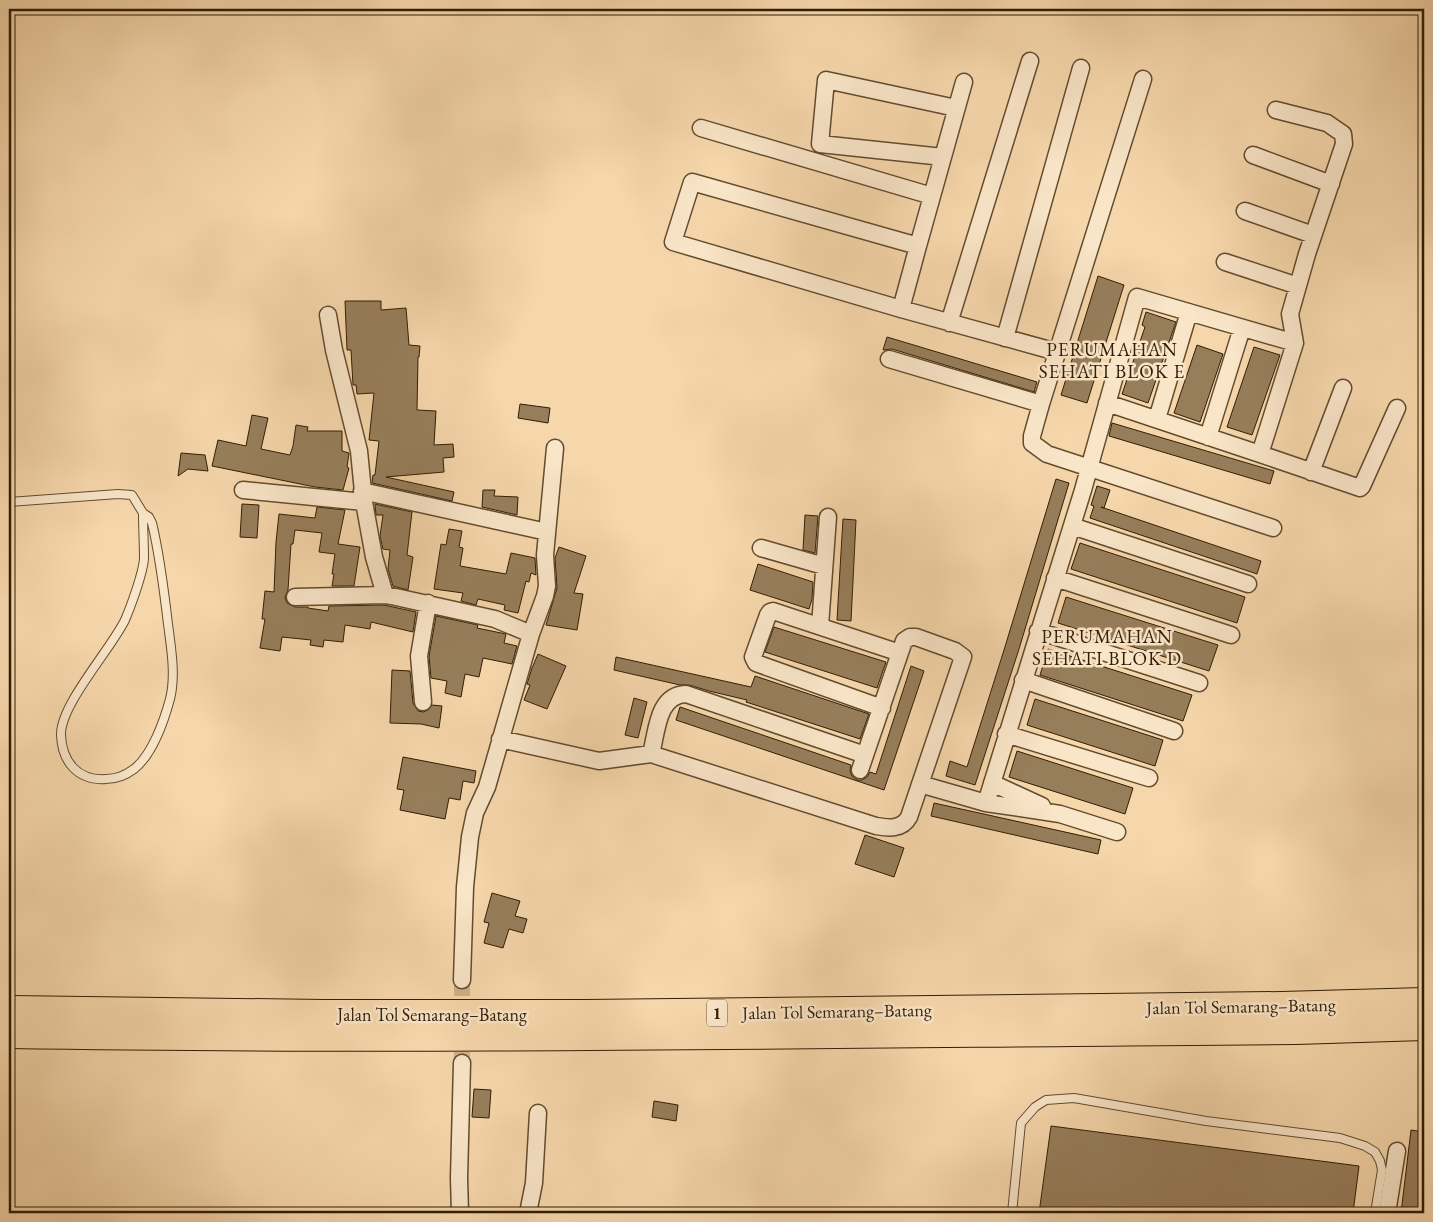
<svg xmlns="http://www.w3.org/2000/svg" width="1433" height="1222" font-family="'EB Garamond',serif">
<style>
.building{fill:#977e5b;stroke:#311d05}
.lines{fill:none;stroke-linecap:round;stroke-linejoin:round}
.street-tunnel{stroke:#cfb28a;stroke-width:16;stroke-dasharray:16 8;stroke-linecap:butt}
.lane-casing{stroke:#624c2e;stroke-width:10}
.street-casing{stroke:#624c2e;stroke-width:19}
.highway-casing{stroke:#311d05;stroke-width:30}
.lane{stroke:#f9e5c8;stroke-width:8}
.street{stroke:#f9e5c8;stroke-width:16}
.highway{stroke:#f6d7ab;stroke-width:28}
.labels{text-anchor:middle;dominant-baseline:central;stroke-width:5;stroke-linejoin:round;paint-order:stroke}
.shield{fill:#f9e5c8;stroke:#6d5940;stroke-width:1}
.shield-label{font-size:16px;font-weight:bold;fill:#311d05}
.street-label{font-size:18px;fill:#311d05;stroke:#f9e5c8}
.neighbourhood-label{font-size:19px;letter-spacing:1px;fill:#311d05;stroke:#f9e5c8}
</style>
<rect width="100%" height="100%" fill="#f6d7ab"/>
<filter id="stains"><feTurbulence type="fractalNoise" baseFrequency=".004" numOctaves="4"/><feColorMatrix values="0 0 0 0 .2 0 0 0 0 .09 0 0 0 0 .02 0 0 0 .5 -.17"/></filter>
<radialGradient id="worn" r=".72"><stop offset=".6" stop-color="#630" stop-opacity="0"/><stop offset="1" stop-color="#630" stop-opacity=".3"/></radialGradient>
<path class="building" d="M1098 276 1124 285 1087 403 1061 395Z
M345 301H381V310L406 308 409 345 420 346 419 357H418L417 410 436 411 434 445 453 444 454 457 443 458 444 472 386 477 454 492 452 501 372 483 373 475H375L379 441 369 440 374 393 357 394 356 385H353L351 350H347Z
M1146 312 1176 322 1148 403 1122 394 1145 327 1142 325Z
M887 337 1037 382 1034 392 892 349 883 350Z
M1197 345 1223 354 1200 422 1174 413Z
M1254 347 1280 355 1252 435 1227 427Z
M520 404 550 408 548 423 518 418Z
M252 415 268 418 261 449 290 455 293 446 296 425 308 427 307 431H342V451L349 453 347 467 349 468 343 490 315 487 212 466 218 440 246 446Z
M1112 423 1274 471 1270 484 1109 436Z
M181 453 205 455 208 471 188 469 178 476Z
M1056 479 1069 483 1019 649 975 785 946 776 950 761 967 767 1004 650Z
M1097 486 1110 490 1104 508 1101 507 1261 561 1257 574 1090 518 1094 506 1091 505Z
M483 490H495L494 496 518 497 517 515 482 507Z
M242 504 259 505 257 538 240 537Z
M375 504 412 512 407 555 413 557 408 590 393 586 388 569 390 550 383 549 380 536 383 515H376Z
M317 507 345 510 338 544 360 547 354 586H332L334 574H332L335 554 319 552 322 533 295 530 293 544H291L288 590 285 597 287 603 295 607H308V608L328 611 329 606 384 605 416 612 413 632 371 622 370 629 345 625 343 642 324 640 323 647 310 645 311 640 282 637 280 651 260 648 265 619H262L265 591 274 592 276 542 279 514 315 518Z
M805 515 818 516 815 553 803 550Z
M843 519 856 520 851 621 837 620Z
M449 529 462 531 459 547 463 548 460 566 506 574 511 553 535 558 536 575 531 573 529 582 526 581 518 613 504 610 505 605 478 599 476 605 461 601 463 593 434 589 441 544 446 545Z
M1080 543 1245 597 1237 623 1071 569Z
M559 547 586 556 574 593 583 594 577 630 546 625 557 588 555 558Z
M758 564 813 582 812 599 809 609 750 590Z
M1066 597 1218 645 1209 671 1058 623Z
M436 616 478 625 477 628 506 634 504 643 517 646 512 664 483 658 479 677 465 674 461 697 445 693 447 681 431 678 429 656Z
M774 627 886 662 877 688 765 652Z
M1048 649 1192 695 1183 721 1040 675Z
M538 654 566 666 547 709 524 700 530 685 527 684 532 668Z
M616 657 751 687 755 676 869 714 860 739 746 702 747 700 709 691 689 685H680L614 670Z
M911 666 924 671 884 790 676 720 680 707 851 765 850 771 852 776 857 780H862L867 777 870 772 876 774Z
M392 670 410 671 413 703 418 711 423 712 428 710 432 705 442 706 439 728 421 724 390 723Z
M634 698 647 702 638 738 625 735Z
M1035 699 1163 740 1155 766 1027 725Z
M1017 751 1133 788 1125 814 1009 777Z
M403 757 476 771 474 783 463 781 460 800 449 798 445 819 400 810 404 790 397 789Z
M934 803 1101 840 1098 854 931 816Z
M865 835 904 848 894 877 855 864Z
M492 893 520 901 515 916 527 919 523 933 509 929 503 948 484 943 489 923 484 922Z
M474 1089 491 1090 489 1118 472 1117Z
M654 1101 678 1105 676 1121 652 1117Z
M1051 1126 1359 1166 1353 1213H1039Z
M1411 1130 1424 1132V1213H1401Z"/>
<g class="lines">
<path class="street-tunnel" d="M462 980V1063"/>
<defs>
<path id="lane" d="M9 502 118 494 132 495 143 513 149 517 152 523C160 556 164 590 168 624 171 648 176 675 170 699 164 721 152 755 134 769 126 775 115 779 106 779 78 781 62 762 61 735 60 705 111 649 125 620 131 606 143 573 144 559 144 543 143 528 143 513
M1012 1213 1021 1123 1035 1107 1046 1100 1074 1098 1206 1121 1340 1138 1365 1146 1375 1152 1380 1161 1382 1170 1375 1213"/>
<path id="street" d="M1143 79 1041 404 1032 436V443L1047 454 1273 528
M964 82 918 246 692 182 673 242 901 309 1057 352
M701 128 932 196
M1253 155 1331 184
M943 157 820 144 826 80 956 108
M1245 211 1313 235
M1225 262 1298 286
M901 309 918 246
M328 315 334 350 359 451 364 502 374 557 385 595
M949 323 1030 61
M1005 338 1081 68
M889 359 1041 404
M1107 403 1260 454 1295 343 1290 314 1307 254 1344 144 1343 134 1327 123 1276 110
M1157 419 1189 312
M1208 437 1242 328
M1260 454 1360 488 1362 486 1397 408
M1311 472 1343 388
M243 490 364 502
M362 491 547 532
M1072 526 1248 584
M761 548 824 566
M1055 578 1231 635
M295 597 385 595 396 597 495 619 531 634
M820 626 828 517
M1038 631 1199 683
M1023 680 1174 731
M423 702 419 656 428 603
M882 708 756 663 753 657 768 615 770 612 773 611 900 653
M1006 734 1149 778
M500 739 599 761 651 754 876 826C888 828 902 830 909 817L963 657 955 651 916 637H910L904 641 860 770
M651 754C657 732 657 695 686 694L865 755
M992 783 1042 806
M920 784 986 803 1083 490 1137 297 1295 343
M986 803 1060 814 1117 832
M462 980 465 887 470 837 475 813 487 787 531 634 545 596 547 586 545 555 555 448
M460 1213 459 1178 462 1063
M528 1213 534 1183 538 1113
M1387 1213 1397 1151"/>
<path id="highway" d="M9 1010 324 1014H585L1282 1006 1424 1002
M9 1034C438 1041 867 1033 1296 1030L1424 1026"/>
</defs>
<use href="#lane" class="lane-casing"/>
<use href="#street" class="street-casing"/>
<use href="#highway" class="highway-casing"/>
<use href="#lane" class="lane"/>
<use href="#street" class="street"/>
<use href="#highway" class="highway"/>
</g>
<g class="labels">
<rect class="shield" x="707" y="999.5" width="20" height="27" rx="4"/>
<g class="shield-label">
<text x="717" y="1013">1</text>
</g>
<g class="street-label">
<text transform="translate(1241 1006) rotate(-1)">Jalan Tol Semarang–Batang</text>
<text transform="translate(837 1011) rotate(-1)">Jalan Tol Semarang–Batang</text>
<text x="432" y="1014">Jalan Tol Semarang–Batang</text>
</g>
<g class="neighbourhood-label">
<text x="1112" y="349">PERUMAHAN<tspan x="1112" dy="22">SEHATI BLOK E</tspan></text>
<text x="1107" y="636">PERUMAHAN<tspan x="1107" dy="22">SEHATI BLOK D</tspan></text>
</g>
</g>
<rect width="1433" height="1222" fill="none" stroke="#f6d7ab" stroke-width="30"/>
<rect x="10" y="10" width="1413" height="1202" fill="none" stroke="#311d05" stroke-width="2.5"/>
<rect x="15" y="15" width="1403" height="1192" fill="none" stroke="#311d05"/>
<rect width="100%" height="100%" filter="url(#stains)"/>
<rect width="100%" height="100%" fill="url(#worn)"/>
</svg>
